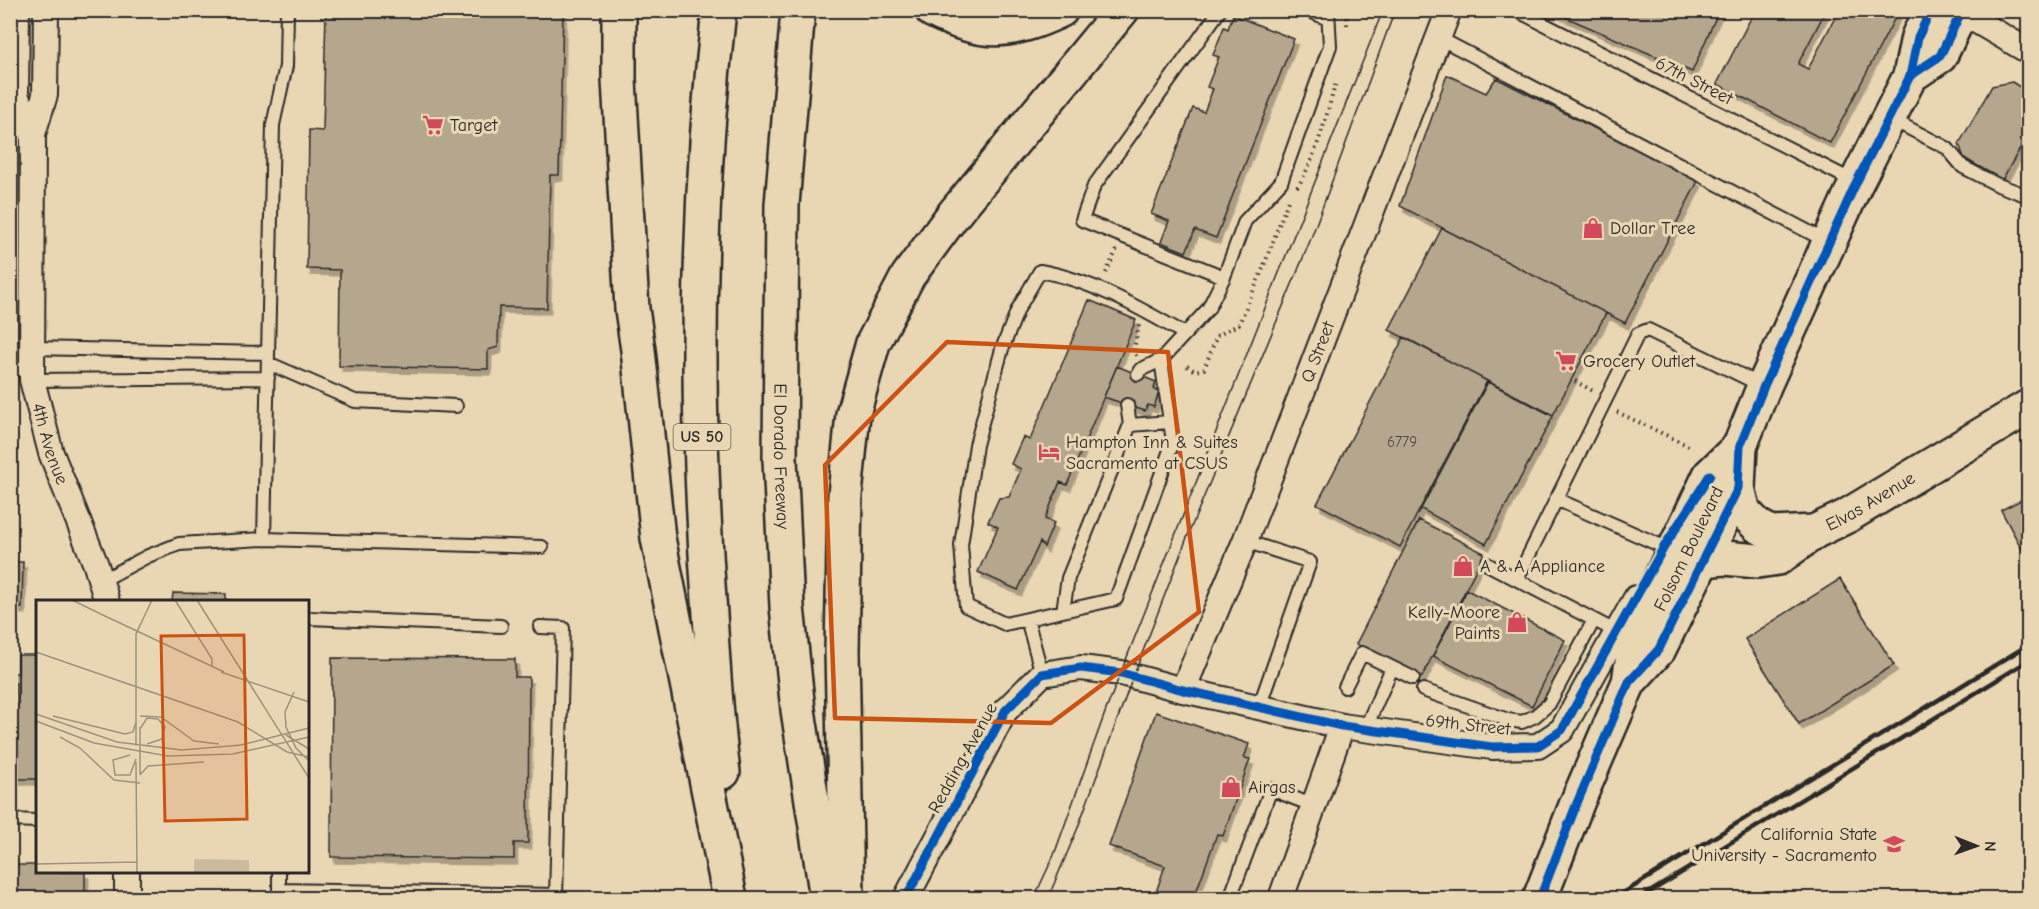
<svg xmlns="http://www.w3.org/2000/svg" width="2039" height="909" font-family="'Comic Neue',sans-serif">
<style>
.building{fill:#b4a78e;stroke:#2b2b2b;stroke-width:1.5;filter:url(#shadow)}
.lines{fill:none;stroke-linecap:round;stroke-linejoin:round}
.lane-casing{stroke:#2b2b2b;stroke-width:16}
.street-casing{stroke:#2b2b2b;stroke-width:28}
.secondary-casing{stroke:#2b2b2b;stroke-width:38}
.primary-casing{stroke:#2b2b2b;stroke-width:38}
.highway-casing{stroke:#2b2b2b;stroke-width:38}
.path{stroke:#2b2b2b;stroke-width:4;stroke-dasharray:1.5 4.5;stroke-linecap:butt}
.lane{stroke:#e9d7b4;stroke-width:12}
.street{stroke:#e9d7b4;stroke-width:24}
.secondary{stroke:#e9d7b4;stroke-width:33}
.primary{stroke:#e9d7b4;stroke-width:33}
.highway{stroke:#e9d7b4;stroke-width:33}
.tram{stroke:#2b2b2b;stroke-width:1.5}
.rail{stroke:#2b2b2b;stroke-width:4.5}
.cycleway-casing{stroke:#e9d7b4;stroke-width:13}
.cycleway{stroke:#0057b8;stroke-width:9}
.marked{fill:none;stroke:#cc5211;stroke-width:4.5;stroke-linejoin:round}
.labels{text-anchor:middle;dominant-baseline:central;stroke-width:6;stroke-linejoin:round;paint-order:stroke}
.number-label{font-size:15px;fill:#4d4a44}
.shield{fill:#e9d7b4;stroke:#645f54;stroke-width:1.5}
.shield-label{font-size:16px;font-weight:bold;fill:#2b2b2b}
.street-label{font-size:18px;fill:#2b2b2b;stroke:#e9d7b4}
.poi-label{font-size:18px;fill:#2b2b2b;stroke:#e9d7b4;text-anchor:start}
.inset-road{fill:none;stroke:#9d927d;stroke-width:1.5}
.view{fill:#cc5211;fill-opacity:0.15;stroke:#cc5211;stroke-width:3}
.inset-edge{fill:none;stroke:#2b2b2b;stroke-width:3}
</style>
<defs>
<filter id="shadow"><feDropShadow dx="3.5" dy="6" stdDeviation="0" flood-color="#0004"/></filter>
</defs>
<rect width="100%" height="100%" fill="#e9d7b4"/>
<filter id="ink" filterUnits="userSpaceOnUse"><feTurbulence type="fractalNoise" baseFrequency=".0167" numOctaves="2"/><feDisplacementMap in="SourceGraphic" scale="12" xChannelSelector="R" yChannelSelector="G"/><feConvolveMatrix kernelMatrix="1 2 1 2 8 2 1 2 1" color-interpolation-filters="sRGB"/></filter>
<g filter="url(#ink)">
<path class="building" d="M326 10H563L559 175H550L547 308 499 307 498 347 488 350V369L339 366 340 270 307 269 309 130 323 131Z
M1549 10H1719L1692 72Z
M1755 10H1826L1798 64 1808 69 1839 10H1899L1830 143 1717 84Z
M1233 15 1294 39 1216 238 1195 230 1186 252 1161 242 1169 221 1151 214 1193 108 1204 112 1213 89 1207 87 1219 57 1213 55 1224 27 1228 29Z
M1447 75 1486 93 1496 78 1698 181 1625 323 1400 206Z
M2012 82 2028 92V135L2002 180 1964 158 1959 144 1992 86Z
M1442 228 1606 313 1553 415 1389 330Z
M1089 300 1136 320 1067 485 1060 482 1045 519 1054 523 1044 547 1040 542 1018 590 978 572 998 527 988 522 999 498 1009 497 1021 469 1011 464 1023 437 1030 440Z
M1404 337 1487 381 1400 547 1317 504Z
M1117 366 1156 382 1154 389 1159 392 1154 407 1148 405 1145 411 1104 397Z
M1488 382 1553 416 1486 544 1421 509Z
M10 483H12L11 562H23L22 608 10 607Z
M2023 499 2028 510V549L2023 551 2001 510Z
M1419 520 1484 553 1422 677 1356 644Z
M1840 579 1894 665 1799 724 1745 639Z
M1467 590 1565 640 1532 706 1433 656Z
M173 593 226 594V602H172Z
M18 655H38V779H16L17 749H10V739H15L16 683H10V673H18Z
M332 658 515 659V677H529L528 843H514V859L331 857Z
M1156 712 1249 744 1244 758 1250 759 1223 836 1217 834 1194 898H1154L1165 866 1109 846Z
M10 855H14V865H38V872H85V898H10Z"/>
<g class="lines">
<defs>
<path id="lane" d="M1220 10 1094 186 1082 220 1224 277
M1307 10 1328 19
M1516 10 1855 182
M1439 38 1828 242
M1891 119 1947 148 1963 167 1998 185 2028 196
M1185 334C1140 308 1091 280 1040 271L1018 309 1002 349 976 445 961 545 966 606 1005 624 1116 599 1173 442 1161 360 1208 309 1224 277 1245 221 1281 182 1330 46 1328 10
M32 348 268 353
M268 363 355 401 456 406
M10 369H32
M1138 374 1140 370 1161 360
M32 380 268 378
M1127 405 1130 425
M1556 499 1664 547
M264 539 273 125 286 66 287 10
M1245 541 1310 562 1259 707
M1487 564 1617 632
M1517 579 1638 334 1648 330 1763 386
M101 581 148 556 179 544 264 539 542 547
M1063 611 1068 578 1130 425 1170 422
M308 618 501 626
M1027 619 1042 674
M540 627 563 628 556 898
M1345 687 1362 653 1413 678
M1423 690 1508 720 1522 722 1535 716 1549 704 1594 620
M1365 729 1392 668
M10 820 38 821
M279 890 556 895
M279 897V872
M1230 898 1271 789 1314 806"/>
<g id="street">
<path d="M17 10 16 95 33 134"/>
<path id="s1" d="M46 10 45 95 33 134 32 380 51 453 96 565 107 602"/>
<path d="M1961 12 2028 51"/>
<path id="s2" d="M1183 690 1245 541 1449 10"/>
<path d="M127 872V898"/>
<path d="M906 898 1005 711 1042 674 1081 668 1121 673 1183 690 1342 726 1492 747 1538 746 1562 730 1636 598"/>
<path d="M1281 898 1342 726"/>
</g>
<g id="secondary">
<path d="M1738 488 1744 512 1758 526 1773 534 1814 532"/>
<path id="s3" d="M1703 560 1724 558 1758 561 1778 558 1814 532 1847 516 2028 407"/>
</g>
<path id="primary" d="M1910 76 1940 56 1962 10
M1629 682 1659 649 1738 488 1740 446 1764 386 1856 183 1910 76 1918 37 1931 10
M1540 898 1577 803 1629 682 1637 628 1710 475 1740 446"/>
<g id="highway">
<path d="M619 10V80L632 309 638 350 658 538 730 898"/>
<path d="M719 10C696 210 695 414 710 614 713 666 716 720 723 772"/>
<path id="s4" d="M798 10 782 205 780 459 787 607 798 710 827 898"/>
<path d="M932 10C983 36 1010 34 1061 10"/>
<path d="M847 898 842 651 845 495 853 414 873 343 908 276 953 215 1122 10"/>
</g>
</defs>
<use href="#lane" class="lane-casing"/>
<use href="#street" class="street-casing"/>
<use href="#secondary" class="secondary-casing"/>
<use href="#primary" class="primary-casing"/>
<use href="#highway" class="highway-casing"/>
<path class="path" d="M1347 25V10
M1297 187C1314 165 1328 110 1336 82
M1106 273 1117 249
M1136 356 1134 349 1139 325
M1187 366 1195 371 1204 369 1217 336 1239 324 1262 271 1289 198
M1575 381 1593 391
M1617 412 1693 448"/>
<use href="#lane" class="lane"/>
<use href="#street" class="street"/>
<use href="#secondary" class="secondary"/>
<use href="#primary" class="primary"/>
<use href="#highway" class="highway"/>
<path class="tram" d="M1034 898 1054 855 1106 710 1383 10
M1048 898 1077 830 1133 677 1188 535 1310 241 1395 10"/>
<path class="rail" d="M1615 898 2028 645
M1640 898 2028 661"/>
<defs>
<path id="cycleway" d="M1910 76 1940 56 1962 10
M906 898 1005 711 1042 674 1081 668 1121 673 1183 690 1342 726 1492 747 1538 746 1562 730 1664 547 1710 475
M1540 898 1577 803 1629 682 1659 649 1738 488 1740 446 1764 386 1856 183 1910 76 1918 37 1931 10"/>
</defs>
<use href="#cycleway" class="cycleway-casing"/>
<use href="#cycleway" class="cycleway"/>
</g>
</g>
<path class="marked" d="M947 342 1168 352 1199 612 1051 723 835 718 825 465Z"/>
<defs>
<symbol id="supermarket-bare" viewBox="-9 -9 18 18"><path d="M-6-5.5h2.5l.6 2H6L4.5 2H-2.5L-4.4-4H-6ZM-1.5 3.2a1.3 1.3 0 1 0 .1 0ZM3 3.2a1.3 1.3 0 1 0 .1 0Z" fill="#d1495b" stroke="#e9d7b4" stroke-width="2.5" paint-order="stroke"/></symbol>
<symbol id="shop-bare" viewBox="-9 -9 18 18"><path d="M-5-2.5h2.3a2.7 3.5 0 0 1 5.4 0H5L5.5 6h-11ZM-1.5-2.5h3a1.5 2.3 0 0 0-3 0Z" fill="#d1495b" stroke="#e9d7b4" stroke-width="2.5" paint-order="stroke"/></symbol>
<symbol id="hotel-bare" viewBox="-9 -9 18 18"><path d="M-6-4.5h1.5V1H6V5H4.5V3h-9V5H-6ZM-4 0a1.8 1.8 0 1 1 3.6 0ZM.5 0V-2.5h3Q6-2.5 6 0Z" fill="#d1495b" stroke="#e9d7b4" stroke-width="2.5" paint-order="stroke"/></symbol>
<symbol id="university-bare" viewBox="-9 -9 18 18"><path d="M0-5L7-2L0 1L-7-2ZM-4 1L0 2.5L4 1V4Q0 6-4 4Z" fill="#d1495b" stroke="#e9d7b4" stroke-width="2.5" paint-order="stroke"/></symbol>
</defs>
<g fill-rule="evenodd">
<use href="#supermarket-bare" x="418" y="110" width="30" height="30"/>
<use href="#shop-bare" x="1578" y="213" width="30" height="30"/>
<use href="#supermarket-bare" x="1551" y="346" width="30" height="30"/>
<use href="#hotel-bare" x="1034" y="437" width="30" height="30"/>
<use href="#shop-bare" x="1448" y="551" width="30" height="30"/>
<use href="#shop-bare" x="1502" y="607" width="30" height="30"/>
<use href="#shop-bare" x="1216" y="772" width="30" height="30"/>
<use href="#university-bare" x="1879" y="829" width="30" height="30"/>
</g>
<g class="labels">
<g class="number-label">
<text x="1402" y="442">6779</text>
</g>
<rect class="shield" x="673.5" y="424" width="57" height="26" rx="4.5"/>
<g class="shield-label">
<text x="702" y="437">US 50</text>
</g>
<g class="street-label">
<text transform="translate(1694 81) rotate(27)">67th Street</text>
<text stroke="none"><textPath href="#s2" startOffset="364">Q Street</textPath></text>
<text stroke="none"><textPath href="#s1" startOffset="438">4th Avenue</textPath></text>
<text stroke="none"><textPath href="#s4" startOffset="447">El Dorado Freeway</textPath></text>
<text stroke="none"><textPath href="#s3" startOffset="184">Elvas Avenue</textPath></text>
<text transform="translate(1689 549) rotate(-64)">Folsom Boulevard</text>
<text transform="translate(1468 725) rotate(6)">69th Street</text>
<text transform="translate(963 758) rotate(-61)">Redding Avenue</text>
</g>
<g class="poi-label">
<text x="450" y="125">Target</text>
<text x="1610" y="228">Dollar Tree</text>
<text x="1583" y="361">Grocery Outlet</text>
<text x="1066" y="442">Hampton Inn &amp; Suites<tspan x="1066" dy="21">Sacramento at CSUS</tspan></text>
<text x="1480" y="566">A &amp; A Appliance</text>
<text x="1500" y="612" text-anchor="end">Kelly-Moore<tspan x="1500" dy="21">Paints</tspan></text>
<text x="1248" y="787">Airgas</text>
<text x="1877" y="834" text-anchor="end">California State<tspan x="1877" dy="21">University - Sacramento</tspan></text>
</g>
</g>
<g transform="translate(36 600)">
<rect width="273" height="273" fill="#e9d7b4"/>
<path d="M158 259 213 260V273H158Z" fill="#cabb9e"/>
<path class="inset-road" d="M36 0 71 17M139 0 176 59V66M161 0 273 178M69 16 188 72M0 52 202 122 251 152 273 157M185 72 273 102M258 92 249 112 250 127 260 148 273 161M0 114 81 142 146 150 205 145 273 128M17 116 89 134 97 132 100 122M104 116 125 117 158 141 183 144M0 121 58 143 132 156 197 154 273 137M104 129 111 118 122 119 129 127 126 139 111 144M250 135 273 149M24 137 44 148 78 180 104 183M100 146V34L116 0M94 155 77 160 79 175H94L100 159M100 162 101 273M104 174V127M104 175 112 166 168 162M0 264 101 262"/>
<path class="view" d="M208 35 211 219 129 221 125 36Z"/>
<rect width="273" height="273" class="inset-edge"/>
</g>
<rect width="2039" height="909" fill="none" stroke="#e9d7b4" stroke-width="36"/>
<rect x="18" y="18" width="2003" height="873" fill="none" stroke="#2b2b2b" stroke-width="2" filter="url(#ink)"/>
<g transform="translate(1976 846) rotate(91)" stroke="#e9d7b4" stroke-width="4.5" paint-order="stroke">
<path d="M0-4.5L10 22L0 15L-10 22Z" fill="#2b2b2b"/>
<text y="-9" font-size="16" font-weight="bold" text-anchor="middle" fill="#2b2b2b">N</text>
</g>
</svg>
